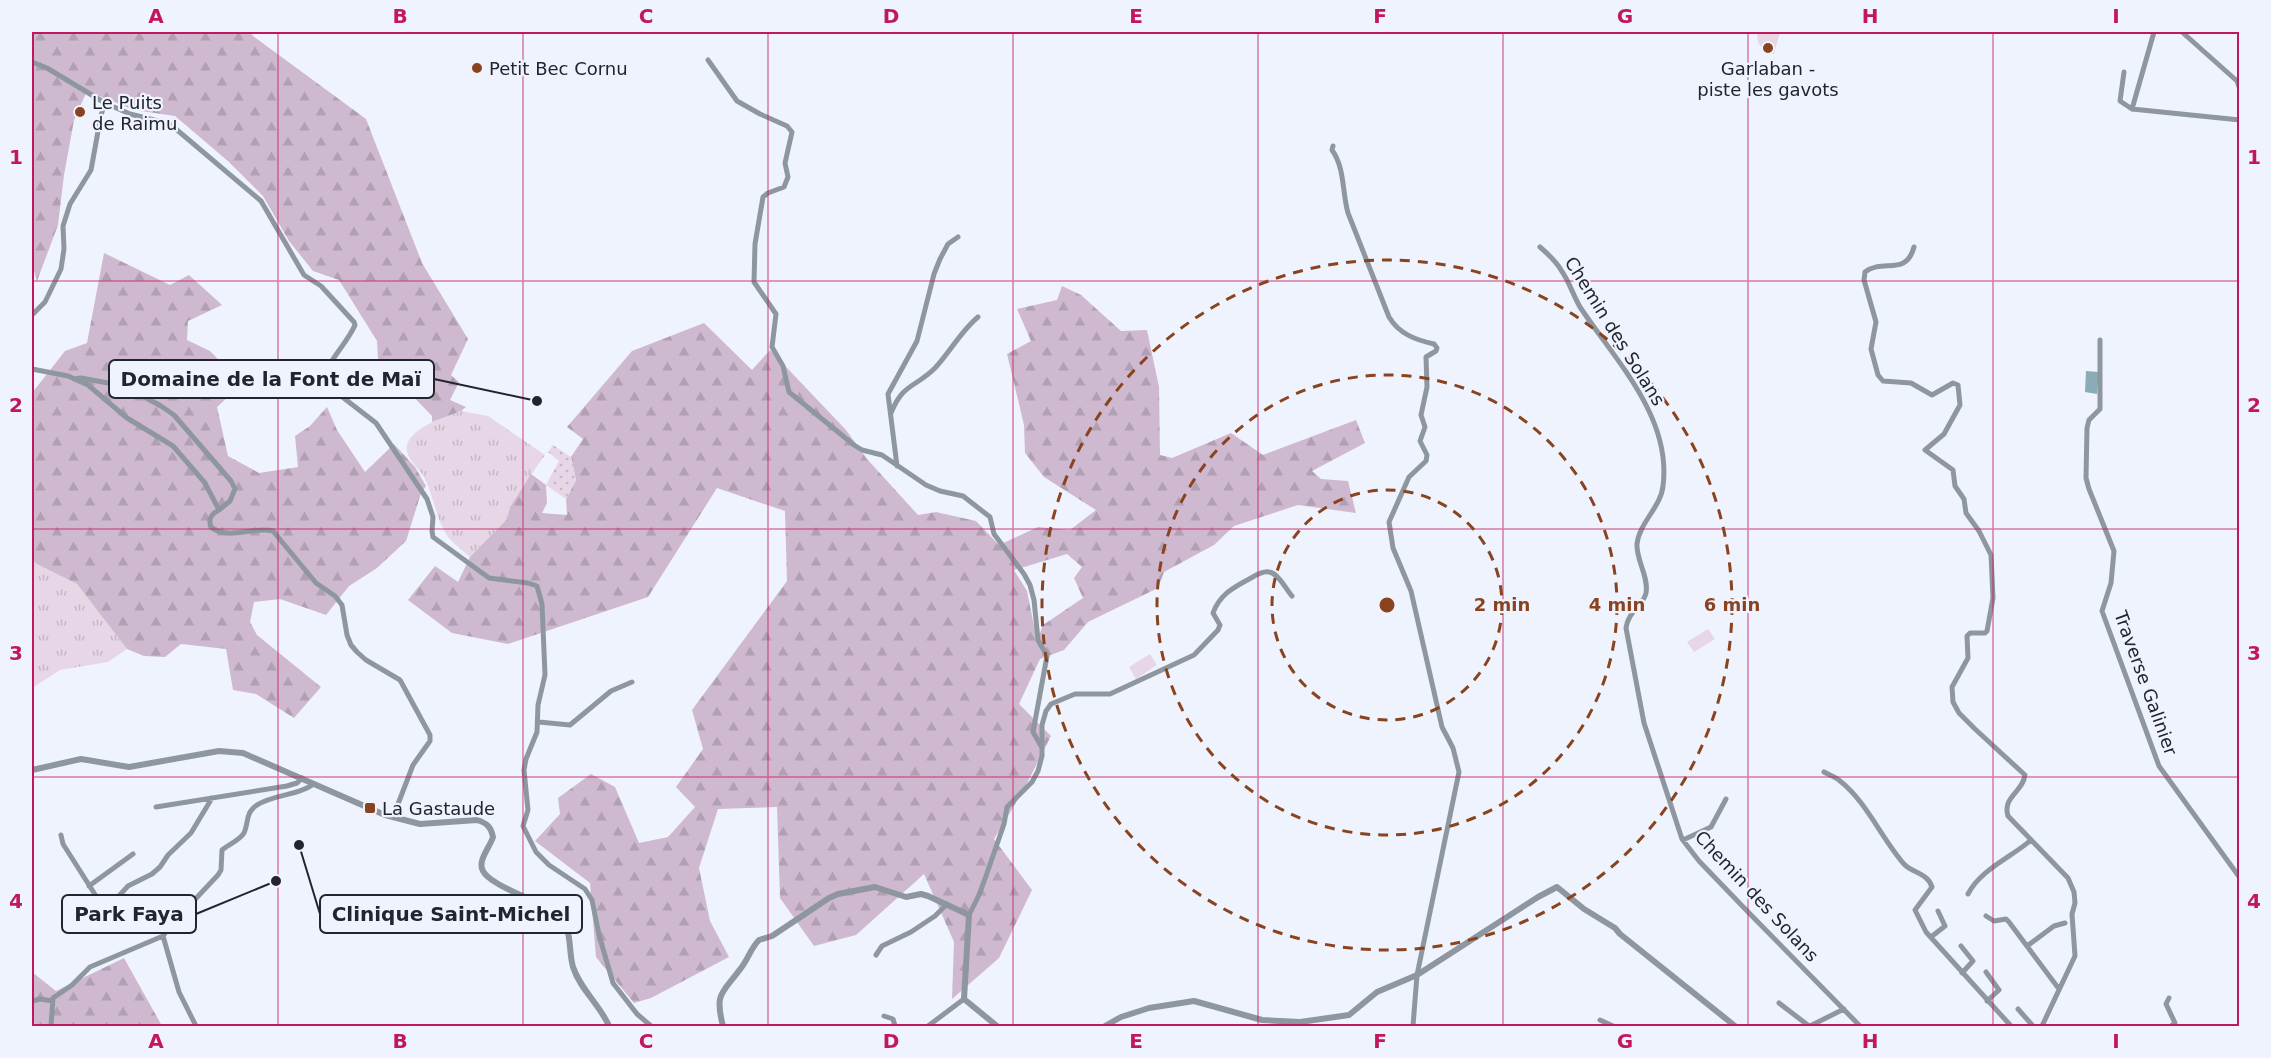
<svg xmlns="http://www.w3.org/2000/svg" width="2271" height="1058" font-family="'DejaVu Sans',sans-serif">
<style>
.grass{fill:url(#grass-tufts)}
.forest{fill:url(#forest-firs);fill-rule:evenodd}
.park{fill:url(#park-dots)}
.garden{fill:#e6d6e6}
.water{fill:#89acb6}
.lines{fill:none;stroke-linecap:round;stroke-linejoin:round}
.minor{stroke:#8e979f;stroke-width:5}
.tertiary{stroke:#8e979f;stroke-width:6}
.grid{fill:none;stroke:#c2185b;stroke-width:1.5;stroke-opacity:0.55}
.ring{fill:none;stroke:#89431f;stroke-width:3;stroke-dasharray:10 8}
.poi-dot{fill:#89431f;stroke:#eff3fd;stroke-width:2}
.labels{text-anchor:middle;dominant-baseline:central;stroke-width:4.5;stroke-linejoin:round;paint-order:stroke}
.poi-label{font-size:18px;fill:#22252e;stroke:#eff3fd;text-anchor:start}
.street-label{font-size:18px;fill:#22252e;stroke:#eff3fd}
.centre{fill:#89431f;stroke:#eff3fd;stroke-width:3}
.ring-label{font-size:18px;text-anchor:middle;font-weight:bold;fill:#89431f;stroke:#eff3fd;stroke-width:4.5;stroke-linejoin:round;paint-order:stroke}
.leader{fill:none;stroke:#22252e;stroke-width:2}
.callout-dot{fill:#22252e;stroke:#eff3fd;stroke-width:2}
.callout{fill:#eff3fd;stroke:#22252e;stroke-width:2}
.callout-label{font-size:20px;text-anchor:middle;font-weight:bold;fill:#22252e}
.neatline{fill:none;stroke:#c2185b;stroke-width:2}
.grid-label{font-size:20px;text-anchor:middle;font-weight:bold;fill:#c2185b}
</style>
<defs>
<pattern id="grass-tufts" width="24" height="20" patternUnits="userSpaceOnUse" patternTransform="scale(1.5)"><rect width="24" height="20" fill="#e6d6e6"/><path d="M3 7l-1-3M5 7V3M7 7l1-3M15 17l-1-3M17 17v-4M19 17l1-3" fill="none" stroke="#c5b8c6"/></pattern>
<pattern id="forest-firs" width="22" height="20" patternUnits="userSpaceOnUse" patternTransform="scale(1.5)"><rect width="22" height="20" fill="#cfb9d0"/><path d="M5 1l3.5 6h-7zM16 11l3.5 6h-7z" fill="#b19fb3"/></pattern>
<pattern id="park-dots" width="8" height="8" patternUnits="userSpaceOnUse" patternTransform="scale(1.5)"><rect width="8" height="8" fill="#e6d6e6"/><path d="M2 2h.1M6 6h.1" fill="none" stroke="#c5b8c6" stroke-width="1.8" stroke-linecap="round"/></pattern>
</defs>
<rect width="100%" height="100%" fill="#eff3fd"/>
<path class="grass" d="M461 411 488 416 545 455 525 483 510 507 507 519 470 557C463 551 455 545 449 538 436 521 434 496 424 477 419 468 404 457 407 445 412 427 445 417 461 411Z
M32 558 35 563 77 584 127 649 108 662 60 670 32 688Z"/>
<path class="forest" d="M32 32H250L253 36 366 119 422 263 468 339 451 375 459 382 450 400 466 407 461 411 432 422V416L402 385 388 381 387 377H379L377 341 339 280 313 271 289 241 263 196 229 162 175 116 134 110 87 91 74 120 64 175 58 225 37 281 32 265Z
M104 253 170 285 189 275 222 305 188 321 187 340 210 351 242 384 217 407 228 456 259 473 298 467 295 436 310 426 327 407 337 430 365 472 394 444 415 467 426 486 421 493 406 541 377 568 349 586 326 615 280 599 254 602 250 622 257 635 321 687 294 718 256 694 233 690 226 649 181 644 165 657 144 656 127 649 77 584 35 563 32 558V393L65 351 87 343Z
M1062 286 1081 295 1121 331 1147 330 1159 387 1160 455 1172 458 1231 433 1263 455 1356 420 1365 443 1312 471 1321 479 1348 481 1356 513 1298 505 1234 526 1214 545 1164 572 1158 588 1088 622 1064 650 1040 659 1019 704 1051 736 1023 791 994 839 1032 890 999 958 952 999 954 942 924 874 856 935 814 946 780 898 777 807 718 809 699 868 710 921 729 957 651 998 634 1003 596 957 590 883 535 841 560 814 558 798 591 774 615 787 639 843 668 837 695 807 676 787 703 749 692 710 787 581 785 511 717 488 648 597 508 644 452 633 408 600 435 566 458 582 470 557 507 519 510 507 531 474 546 485 547 503 542 513 567 515 566 499 576 480 571 457 583 439 567 427 632 351 704 323 752 370 770 350 846 430 867 459 918 515 936 512 976 521 999 545 1038 527 1070 530 1096 510 1044 477 1025 453 1024 425 1007 354 1031 341 1017 309 1057 300ZM1067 554 1082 567 1074 578 1083 598 1043 625 1037 641 1027 591 1014 570Z
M124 958 162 1026H32V972L56 991Z"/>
<path class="park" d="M553 445 571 457 576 480 566 499 546 485 559 461 548 452Z"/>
<path class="garden" d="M1757 32H1780L1774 54H1766L1758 42Z
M1708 629 1715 639 1694 652 1687 642Z
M1150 654 1157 665 1136 679 1129 667Z"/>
<path class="water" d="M2086 371 2099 372 2097 394 2085 392Z"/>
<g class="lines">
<path class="minor" d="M2154 32 2132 109 2240 120
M2182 32 2237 81 2240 89
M708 60 737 101 760 114 787 126 792 132 785 163 788 177 784 187 768 193 763 197 755 244 754 282 776 314 772 347 783 366 789 392 854 445 862 450 882 455 926 485 940 491 963 496 990 517 994 534 1024 574 1030 585 1034 600 1038 640 1047 656 1033 732 1041 746
M32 62 47 68 105 103 130 114 170 124 261 201 304 275 321 286 354 322 355 325C347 344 326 362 323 382L376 423 427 499 433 517 432 531 433 537 489 578 528 583 537 586 542 604 545 675 538 705 537 732 526 759 524 770 528 810 523 826 536 852 549 865 585 889 592 900 599 935 613 983 637 1014 651 1026
M2124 72 2120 101 2132 109
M1333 146 1332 150C1345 168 1342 192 1348 213L1389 317C1399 334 1416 340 1434 344L1437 348 1436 351 1426 357 1427 387 1421 415 1425 427 1420 441 1427 455 1426 461 1409 477 1389 522 1393 548 1411 591 1442 727 1453 748 1459 772 1417 975 1413 1026
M1540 247C1548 254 1556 261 1561 270 1569 281 1573 295 1580 307 1615 360 1672 417 1663 486 1661 507 1639 523 1637 544 1636 560 1649 577 1646 593 1643 607 1628 611 1626 628L1644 723 1682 839 1699 861 1750 914 1860 1026
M1914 247C1906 277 1883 258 1865 272L1864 280 1876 322 1871 349 1878 375 1883 381 1911 383 1932 395 1953 383 1958 385 1960 405 1944 434 1925 450 1953 470 1955 486 1964 499 1966 513 1979 531 1991 555 1993 598 1987 631 1985 633H1970L1967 636 1968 658 1952 687 1953 702 1959 713 1975 729 2025 775C2023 792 2002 797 2008 816L2068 878 2074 892 2075 903 2072 914 2075 956 2042 1026
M32 315 45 302 61 269 64 249 63 226 70 204 91 170 101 115 105 103
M2100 340V409L2089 420 2087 428 2086 478 2089 489 2114 551 2111 583 2102 611 2159 766 2240 878
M32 369 68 376 88 385 127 418 173 446 205 483 219 510C211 514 208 519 211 527 228 541 253 526 273 531L316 583 335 596 342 605 347 635 351 645 357 652 366 660 400 680 430 735V741L413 765 393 817
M74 379 81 378 124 386 161 406 174 415 231 481 235 489 230 501 219 510
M891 413C903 383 915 388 935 368 950 352 961 331 978 317
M897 466 888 394 917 341 934 274 940 259 948 244 958 237
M539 722 570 725 611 691 632 682
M1824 772C1829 775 1836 777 1840 781 1866 801 1882 839 1904 864 1912 873 1928 873 1932 887L1915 910 1926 932 2011 1026
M156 807 287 786 297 783 302 778
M61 835 63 844 96 896 107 902 117 898 128 886 152 874 160 867 168 855 191 833 212 798
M1683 840 1711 827 1726 799
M89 886 133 854
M1968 894C1981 869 2012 857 2031 840
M969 915 979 895 986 876 1004 824 1007 807 1032 782 1038 771 1042 756V725L1046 711 1051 704 1075 694H1110L1194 655 1218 630 1220 625 1213 613C1220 594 1234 587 1251 578 1256 575 1263 571 1269 572 1278 573 1286 589 1292 596
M1986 916 1994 921 2006 919 2009 922 2059 989
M1931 937 1945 926 1938 911
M1961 946 1973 961 1962 973
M2027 946 2054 926 2065 923
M876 955 882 946 911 932 935 916 947 904
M1986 972 1999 990 1987 1001
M2169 998 2166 1004 2175 1023 2171 1026
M32 1001 40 999 53 1001
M1779 1003 1809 1026
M2018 1009 2033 1026
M884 1016 893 1019 895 1026
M1600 1020 1613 1026
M51 1026 53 998 72 985 90 967 163 936
M196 1026 179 992 163 936 169 927 218 875 221 870 222 850C228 845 240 840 244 833 249 822 245 813 257 805 275 794 297 796 314 784
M928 1026 964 999
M1810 1026 1844 1009"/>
<path class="tertiary" d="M32 770 81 759 129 767 219 751 243 753 385 815 420 824 477 820C487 823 491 827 493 837 490 847 477 861 483 871 490 886 543 902 558 915 573 927 568 951 573 967 580 989 600 1005 609 1026
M723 1026C714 992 723 993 741 968 748 959 751 948 759 940L772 936 829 898 838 894 875 887 906 897 921 894 928 896 969 915 964 999 997 1026
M1105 1026 1121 1017 1149 1008 1194 1001 1262 1020 1300 1022 1349 1015 1377 992 1417 975 1538 897 1557 887 1584 909 1615 928 1620 934 1735 1026"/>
</g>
<path class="grid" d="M278 32V1026M523 32V1026M768 32V1026M1013 32V1026M1258 32V1026M1503 32V1026M1748 32V1026M1993 32V1026M32 281H2240M32 529H2240M32 777H2240"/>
<g class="ring">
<circle cx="1387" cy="605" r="115"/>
<circle cx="1387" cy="605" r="230"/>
<circle cx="1387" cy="605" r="345"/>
</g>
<g class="poi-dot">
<circle cx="1768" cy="48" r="6"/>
<circle cx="477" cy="68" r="6"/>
<circle cx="80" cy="112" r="6"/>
<rect x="364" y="802" width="12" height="12" rx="3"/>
</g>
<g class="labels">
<g class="poi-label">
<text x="489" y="68">Petit Bec Cornu</text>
<text x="1768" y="68" text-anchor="middle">Garlaban -<tspan x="1768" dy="21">piste les gavots</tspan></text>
<text x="92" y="102">Le Puits<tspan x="92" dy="21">de Raimu</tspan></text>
<text x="382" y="808">La Gastaude</text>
</g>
<g class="street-label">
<text transform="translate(1615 331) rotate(58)">Chemin des Solans</text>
<text transform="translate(2146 683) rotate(70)">Traverse Galinier</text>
<text transform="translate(1757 896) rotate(47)">Chemin des Solans</text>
</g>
</g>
<circle cx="1387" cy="605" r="9" class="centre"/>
<g class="ring-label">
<text x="1502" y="611">2 min</text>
<text x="1617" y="611">4 min</text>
<text x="1732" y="611">6 min</text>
</g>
<path class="leader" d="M537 401L434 379M276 881L196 914M299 845L320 914"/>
<g class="callout-dot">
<circle cx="537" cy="401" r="6"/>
<circle cx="276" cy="881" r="6"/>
<circle cx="299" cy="845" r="6"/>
</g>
<g class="callout">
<rect x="109" y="360" width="325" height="38" rx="6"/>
<rect x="62" y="895" width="134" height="38" rx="6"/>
<rect x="320" y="895" width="262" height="38" rx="6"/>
</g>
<g class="callout-label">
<text x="271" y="386">Domaine de la Font de Maï</text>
<text x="129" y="921">Park Faya</text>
<text x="451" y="921">Clinique Saint-Michel</text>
</g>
<rect width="2271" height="1058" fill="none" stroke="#eff3fd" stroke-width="66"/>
<rect x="33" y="33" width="2205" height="992" class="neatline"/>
<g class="grid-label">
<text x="156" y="23">A</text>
<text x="400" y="23">B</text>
<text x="646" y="23">C</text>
<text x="891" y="23">D</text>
<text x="1136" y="23">E</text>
<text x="1380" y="23">F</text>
<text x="1625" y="23">G</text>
<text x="1870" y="23">H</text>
<text x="2116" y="23">I</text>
<text x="16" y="164">1</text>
<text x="2254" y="164">1</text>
<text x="16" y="412">2</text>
<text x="2254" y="412">2</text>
<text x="16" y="660">3</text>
<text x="2254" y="660">3</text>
<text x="16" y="908">4</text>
<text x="2254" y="908">4</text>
<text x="156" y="1048">A</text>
<text x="400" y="1048">B</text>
<text x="646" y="1048">C</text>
<text x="891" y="1048">D</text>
<text x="1136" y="1048">E</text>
<text x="1380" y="1048">F</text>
<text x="1625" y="1048">G</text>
<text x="1870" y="1048">H</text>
<text x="2116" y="1048">I</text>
</g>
</svg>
